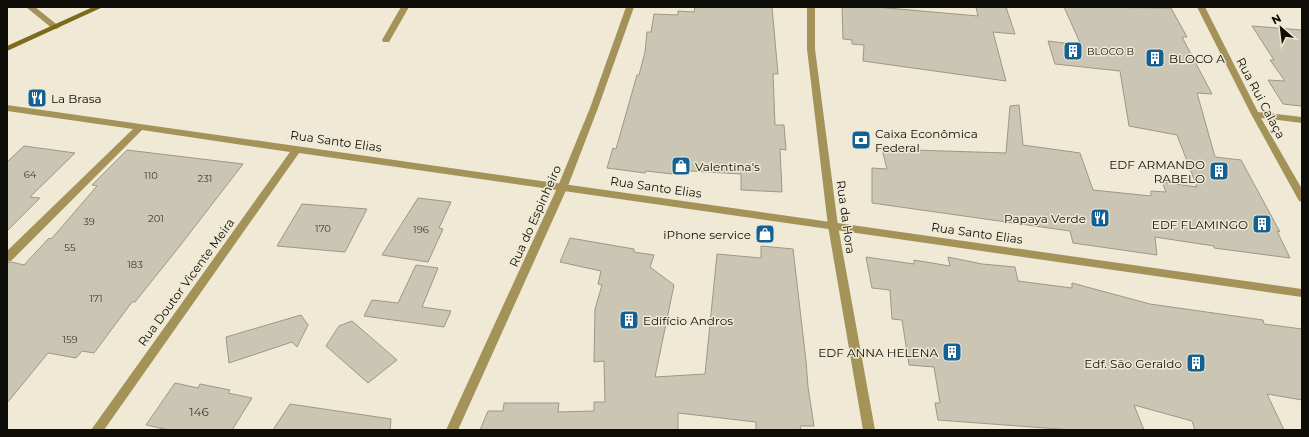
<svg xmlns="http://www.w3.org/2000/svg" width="1309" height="437" font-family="Montserrat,sans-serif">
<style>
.building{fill:#cbc6b3;stroke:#9d9886}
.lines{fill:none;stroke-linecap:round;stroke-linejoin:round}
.minor{fill:#a49359;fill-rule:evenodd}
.tertiary{fill:#a49359;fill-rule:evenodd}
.secondary{fill:#7e6a1d;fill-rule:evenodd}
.labels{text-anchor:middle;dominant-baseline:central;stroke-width:3;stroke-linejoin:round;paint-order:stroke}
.far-poi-label{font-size:10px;fill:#0e0c06;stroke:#efe9d5;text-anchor:start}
.number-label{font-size:10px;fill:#3d3a31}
.poi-label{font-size:12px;fill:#0e0c06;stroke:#efe9d5;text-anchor:end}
.street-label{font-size:12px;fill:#0e0c06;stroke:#efe9d5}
.near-number-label{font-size:12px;fill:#3d3a31}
</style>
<rect width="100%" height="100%" fill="#efe9d5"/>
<path class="building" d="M695 7H772L778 74H773L775 125H784L786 150 780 149 782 192 741 190V174L674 170 672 174 646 171 645 173 607 168 613 148 616 149 637 75H639L645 52 647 32H651L654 14 678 15V11L694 12Z
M842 7H876L978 16 976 7H1006L1015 34 993 32 1006 81 863 61 864 45 852 44V40L843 39Z
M1064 7 1171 8 1187 37H1182L1212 94 1197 93 1215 157 1241 160 1280 232 1277 231 1290 258 1214 248V246L1155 237 1157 255 1073 243 1070 231 872 203V168L887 169 882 149 1006 153 1010 106 1019 105 1023 145 1080 153 1093 190 1151 196V191L1166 192 1162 182 1197 187 1177 135 1129 126 1120 71 1055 64 1048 41 1081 45Z
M1252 26 1302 30V108L1301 106 1283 104 1268 80 1285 81 1270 60H1274Z
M24 146 75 153 30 197 40 198 7 231V162Z
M127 150 243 164 179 247 135 302H132L94 353 82 351 76 358 48 353 7 403V263L12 262 24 265 49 238 51 239 60 229 97 186 92 185Z
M418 198 451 202 439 228 443 229 428 262 382 255Z
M302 204 367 209 345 252 277 246Z
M570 238 634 249V252L654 255 650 267 674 285 655 377 705 374 717 254 761 258V246L793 249 806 361 808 387 814 426H800L801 430H756V422L678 413V430H480L488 411H503L504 403H559L558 412 594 411V402H605L604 361 594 362 595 309 602 285 598 284 601 271 560 262Z
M866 257 914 264V260L950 266 948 257 982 264 1015 267 1018 281 1072 288V283L1150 304 1263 320 1264 324 1302 329V400L1267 394 1284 430H1195L1192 421 1134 405 1144 430H1072L938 420 935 403H940L934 367 909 365 902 320 892 319 890 290 872 288Z
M416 265 438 268 422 307 451 311 444 327 364 316 372 300 398 303Z
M301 315 308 325 297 347 292 342 229 363 226 337Z
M352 321 397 360 368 383 326 346 339 326Z
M175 383 198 388 200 384 230 390 228 393 252 398 232 430H169L146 425Z
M290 404 391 419 390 430H273Z"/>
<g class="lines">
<path class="minor" d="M26 7H35L60 27 56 29H53Z
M401 7H409L389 42H383L382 40Z
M1197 7H1205L1258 112 1302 117V123L1261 118 1302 189V202L1299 201 1251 114Z
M7 105 1302 289V297L299 153 104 430H91L290 152 142 130 11 261 7 262V251L133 129 7 111Z"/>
<path class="tertiary" d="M626 7H634L598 108 568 186 458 430H446L558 186 590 108Z
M807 7H815V49L838 226 875 430H863L828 226 807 49Z"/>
<path class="secondary" d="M93 7H103L7 51V46Z"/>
</g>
<defs>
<symbol id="building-square" viewBox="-11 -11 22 22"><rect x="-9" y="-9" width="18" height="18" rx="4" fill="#136194" stroke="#efe9d5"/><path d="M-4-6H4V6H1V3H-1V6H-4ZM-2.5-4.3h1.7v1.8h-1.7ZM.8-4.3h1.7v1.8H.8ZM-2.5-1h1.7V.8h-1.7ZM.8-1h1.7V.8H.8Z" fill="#fff"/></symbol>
<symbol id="restaurant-square" viewBox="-11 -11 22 22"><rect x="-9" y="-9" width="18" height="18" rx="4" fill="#136194" stroke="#efe9d5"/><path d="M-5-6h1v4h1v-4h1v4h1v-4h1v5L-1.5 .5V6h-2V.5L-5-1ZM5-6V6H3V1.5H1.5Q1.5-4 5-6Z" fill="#fff"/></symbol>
<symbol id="bank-square" viewBox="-11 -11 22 22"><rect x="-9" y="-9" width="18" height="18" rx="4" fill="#136194" stroke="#efe9d5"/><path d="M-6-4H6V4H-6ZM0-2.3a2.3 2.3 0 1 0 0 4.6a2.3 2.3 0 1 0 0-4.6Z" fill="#fff"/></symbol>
<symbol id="shop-square" viewBox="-11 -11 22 22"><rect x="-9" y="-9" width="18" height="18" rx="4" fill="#136194" stroke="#efe9d5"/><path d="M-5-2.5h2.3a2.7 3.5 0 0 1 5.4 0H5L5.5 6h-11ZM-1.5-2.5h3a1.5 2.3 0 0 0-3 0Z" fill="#fff"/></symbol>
</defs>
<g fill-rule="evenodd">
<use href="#building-square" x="1062" y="40" width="22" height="22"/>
<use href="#building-square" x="1144" y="47" width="22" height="22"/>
<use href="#restaurant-square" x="26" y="87" width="22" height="22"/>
<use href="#bank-square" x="850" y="129" width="22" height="22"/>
<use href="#shop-square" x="670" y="155" width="22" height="22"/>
<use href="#building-square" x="1208" y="160" width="22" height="22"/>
<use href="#restaurant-square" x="1089" y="207" width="22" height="22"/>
<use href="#building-square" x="1251" y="213" width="22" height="22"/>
<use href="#shop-square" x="754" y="223" width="22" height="22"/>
<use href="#building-square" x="618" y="309" width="22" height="22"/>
<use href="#building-square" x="941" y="341" width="22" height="22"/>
<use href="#building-square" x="1185" y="352" width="22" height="22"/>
</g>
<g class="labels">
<g class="far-poi-label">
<text x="1087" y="51">BLOCO B</text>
</g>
<g class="number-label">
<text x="30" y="174">64</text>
<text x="151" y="175">110</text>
<text x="205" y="178">231</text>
<text x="156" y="218">201</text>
<text x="89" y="221">39</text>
<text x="323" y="228">170</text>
<text x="421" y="229">196</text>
<text x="70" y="247">55</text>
<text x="135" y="264">183</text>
<text x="96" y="298">171</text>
<text x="70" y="339">159</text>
</g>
<g class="poi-label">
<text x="1169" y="58" text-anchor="start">BLOCO A</text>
<text x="51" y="98" text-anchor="start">La Brasa</text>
<text x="875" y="133" text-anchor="start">Caixa Econômica<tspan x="875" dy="14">Federal</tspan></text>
<text x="1205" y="164">EDF ARMANDO<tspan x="1205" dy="14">RABELO</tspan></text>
<text x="695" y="166" text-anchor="start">Valentina's</text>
<text x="1086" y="218">Papaya Verde</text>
<text x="1248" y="224">EDF FLAMINGO</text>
<text x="751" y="234">iPhone service</text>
<text x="643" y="320" text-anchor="start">Edifício Andros</text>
<text x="938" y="352">EDF ANNA HELENA</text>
<text x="1182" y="363">Edf. São Geraldo</text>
</g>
<g class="street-label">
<text transform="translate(1261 98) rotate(62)">Rua Rui Calaça</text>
<text transform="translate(336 141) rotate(8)">Rua Santo Elias</text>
<text transform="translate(656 187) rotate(8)">Rua Santo Elias</text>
<text transform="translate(535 216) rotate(-66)">Rua do Espinheiro</text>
<text transform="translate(846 217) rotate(82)">Rua da Hora</text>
<text transform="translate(977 233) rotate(8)">Rua Santo Elias</text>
<text transform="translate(186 282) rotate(-54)">Rua Doutor Vicente Meira</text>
</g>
<g class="near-number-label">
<text x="199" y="411">146</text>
</g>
</g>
<rect width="1309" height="437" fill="none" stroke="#0e0c06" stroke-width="16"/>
<g transform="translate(1281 28) rotate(332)" stroke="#efe9d5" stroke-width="3" paint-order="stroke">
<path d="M0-3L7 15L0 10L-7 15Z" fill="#0e0c06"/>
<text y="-6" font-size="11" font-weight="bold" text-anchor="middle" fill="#0e0c06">N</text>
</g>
</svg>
